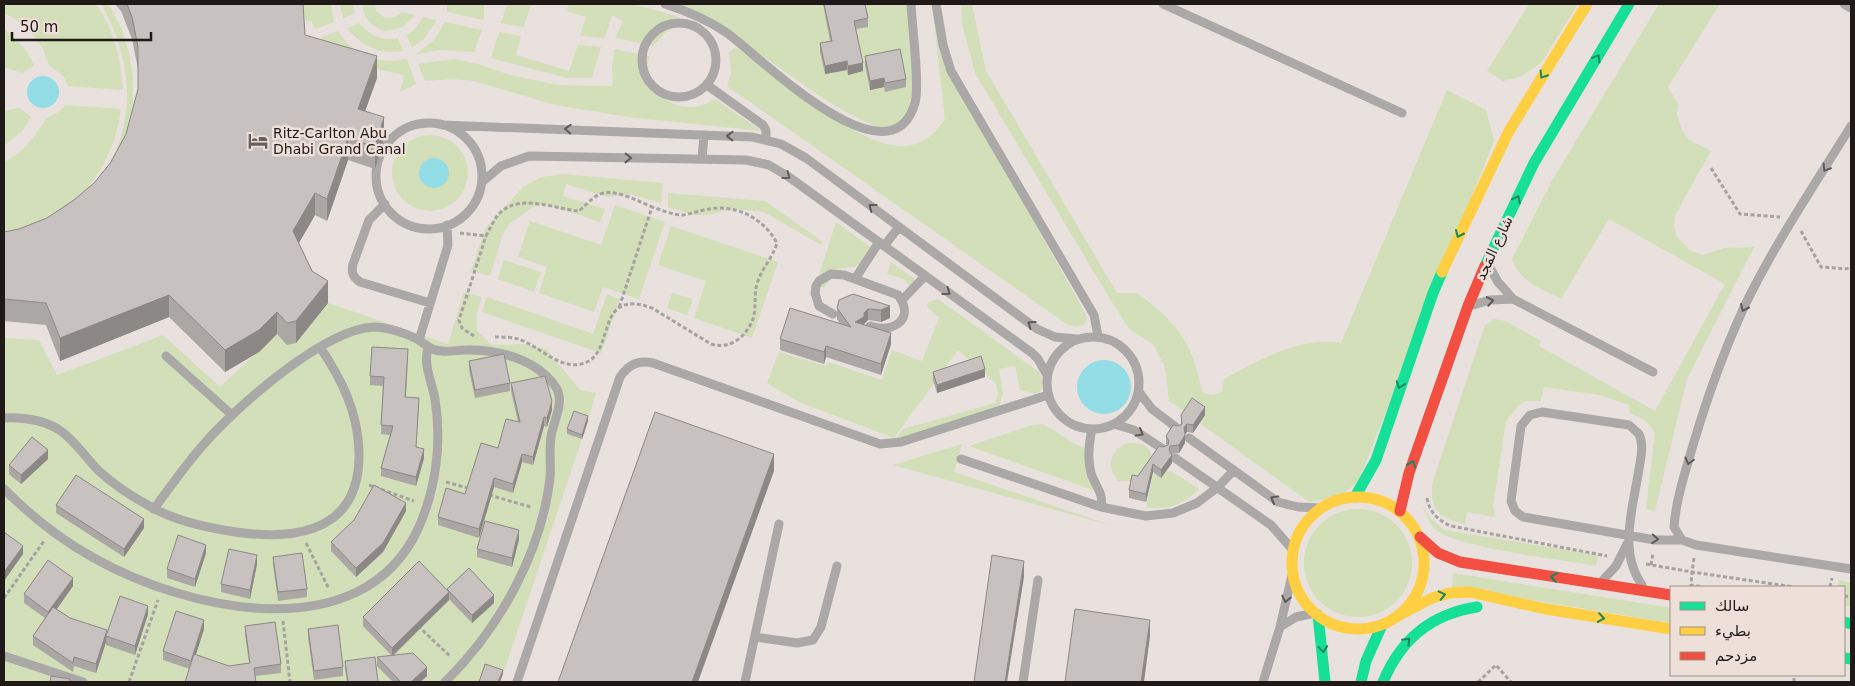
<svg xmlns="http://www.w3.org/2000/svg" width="1855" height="686" font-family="'DejaVu Sans',Vazirmatn,sans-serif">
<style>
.green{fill:#d2dfb8}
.water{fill:#92dde6}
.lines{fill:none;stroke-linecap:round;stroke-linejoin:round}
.path{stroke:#a7a2a2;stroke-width:3;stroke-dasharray:4 2.5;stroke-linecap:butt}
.lane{stroke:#aba8a8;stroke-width:9}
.fast{stroke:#16e098;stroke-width:11}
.slow{stroke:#ffcf43;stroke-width:11}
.jam{stroke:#f24e42;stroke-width:11}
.wall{fill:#aba7a4}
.shaded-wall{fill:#8b8886}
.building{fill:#c7c2bf;stroke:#8b8886}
.oneway{stroke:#1a875e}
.oneway2{stroke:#5e5a59}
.labels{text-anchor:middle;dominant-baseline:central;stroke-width:5;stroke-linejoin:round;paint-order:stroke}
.poi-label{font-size:14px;fill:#1f1a18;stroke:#eee0d9;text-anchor:start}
.street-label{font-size:14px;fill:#1f1a18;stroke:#eee0d9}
</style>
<rect width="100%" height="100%" fill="#e9e1de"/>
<path class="green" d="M4 4H96C114 30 121 58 123 90L68 86C63 71 58 74 50 66 47 63 46 55 44 51 35 34 21 21 4 13Z
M101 4 110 6 121 28 129 53 133 78V103L129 128 95 195 78 206C88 193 100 180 108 166 138 114 130 53 101 4Z
M292 4H331L334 22 315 29 311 20 306 22 304 12H296Z
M340 4H353L355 13 343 18Z
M363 4H375L376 11 385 18 395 17 402 12 415 15 403 27 385 31C372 27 362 18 363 4Z
M447 4H484V20L447 12Z
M507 4H531L524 27 501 23Z
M569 4H633L677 16 680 26 667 31 653 46 615 38 623 21 612 15 605 38 580 36 586 17 567 11Z
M663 4H906L915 88 902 129 897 134C835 115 790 72 736 38 714 24 686 15 663 4Z
M932 4H941L953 76 1085 313 1087 319 1084 325 1077 327 1068 325 727 86 731 73 729 52 736 47C773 74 857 147 902 146 922 146 935 134 945 119Z
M961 4H972L986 71 1117 293H1137C1160 310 1182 328 1192 356 1197 368 1199 381 1203 393L1213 395 1222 392 1224 379C1258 360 1302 336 1341 343L1447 90 1486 110 1494 141 1358 482 1340 496 1309 502 1169 401 1165 367 1153 344 1130 330 1110 299 975 73 962 23Z
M1529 4H1578L1541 63 1520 77 1503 81 1487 71Z
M1659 4H1720L1668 87 1678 104 1677 115 1682 130 1689 140 1711 151 1675 215 1674 226 1677 237 1689 250 1703 255 1724 248 1754 247 1687 379 1655 511 1646 509 1655 432 1646 421 1630 413 1629 405 1600 395 1544 387 1541 401H1525L1517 407 1506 421 1493 506 1495 517 1467 512 1465 524C1439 519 1428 508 1433 481L1485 325 1494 319 1506 321 1541 341 1539 346 1655 411 1725 284 1609 219 1561 299C1540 288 1520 282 1512 259L1553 179Z
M423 17 437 20 423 40 412 47 406 35 414 30Z
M445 22 482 30 474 52 438 50 415 55 434 40Z
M359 23C369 35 382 42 398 38L403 51C378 55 362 46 347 28Z
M4 29C17 40 28 49 34 66L22 73 4 67Z
M338 31C353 56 379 65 407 59L416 84 400 92 404 75 319 57 322 37Z
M499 32 521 36 516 55 569 71 578 45 601 47 592 78H567L491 58Z
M614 49 649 56C641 95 683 121 715 99L762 131 628 117 555 105 474 81 454 79 425 81 418 64 454 59 478 64 510 75 557 85 613 86 612 67Z
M65 105 121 109C115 153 94 190 57 216 43 227 21 232 4 240V162C26 151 31 139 45 121 50 114 60 114 65 105Z
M20 108 31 117 23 130 4 146V111Z
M392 173a38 38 0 1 1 76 0a38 38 0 1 1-76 0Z
M563 174 663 183 661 203 629 194 608 197 566 184 563 196 605 209 600 222 545 204 533 207 509 224 503 234 490 276 471 271 485 229 523 187 541 177Z
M668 193 765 201 823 242 821 245 764 212 732 209 707 215H694L668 207Z
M615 205 665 222 639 299 603 287 594 312 539 293 547 267 518 257 530 221 601 245Z
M836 222 872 248 866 265 838 269 824 288 816 285Z
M671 226 778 262 752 338 694 318 706 281 658 265Z
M504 260 541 272 534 292 498 279Z
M891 262 919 282 913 290 904 279 887 274Z
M464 292 482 297 477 314V331L492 345 525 344 546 349 580 390 596 393 588 421 567 433 582 439 503 674 485 668 480 682H4V338L39 340 57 375 163 335 220 387 277 334 296 343 328 303 448 344Z
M672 293 693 299 687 315 667 308Z
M607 294 620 299 601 353 482 312 487 297 593 334Z
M938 299 1039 372 1043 378 1041 390 1036 394 1020 390 1015 366 999 369 1003 394 999 407 895 440 903 429 995 403 998 394 996 384 958 350 894 438 799 402 767 383 779 352 826 366 828 362 882 380 892 350 922 361 939 318 927 306 928 302Z
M1042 424C1060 431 1070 445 1089 449L1093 490 969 446 1029 426Z
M1128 443C1158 442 1154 461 1146 481H1118C1106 466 1110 449 1128 443Z
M962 444 954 472 1113 526 893 465Z
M1171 471 1199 489C1181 506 1170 509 1146 508L1154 472Z
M1422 505 1431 519 1444 530 1599 555 1596 566C1564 560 1456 548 1435 529 1429 523 1426 514 1422 505Z
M1304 563a54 54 0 1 1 108 0a54 54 0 1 1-108 0Z
M1453 573 1671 608V623L1452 587Z
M1839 580 1851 583V606H1844V587H1838Z"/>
<path class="water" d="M27 92a16 16 0 1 1 32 0a16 16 0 1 1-32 0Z
M419 173a15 15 0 1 1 30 0a15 15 0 1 1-30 0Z
M1077 387a27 27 0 1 1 54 0a27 27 0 1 1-54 0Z"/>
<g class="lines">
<path class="path" d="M1711 168 1740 214 1780 217
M1801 231 1821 267 1851 269
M460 233 486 236C490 229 493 221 498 215 517 192 555 209 579 211 585 206 591 199 598 195 613 187 638 201 652 207L619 308
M474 336 462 328 459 320 486 236
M495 337C502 337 511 337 518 339 541 346 563 375 589 361 614 346 597 288 652 308L711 344C730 350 746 337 753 319 757 307 753 293 758 281 763 267 773 257 777 243 764 219 737 204 709 209 700 210 692 214 683 215 672 215 662 210 652 207
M446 482 471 489
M369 485 414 501
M489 495 531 507
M1427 498C1429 512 1439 521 1451 526L1607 556
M306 543 329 589
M1694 558 1692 572 1794 587
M1646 564 1692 572 1691 585 1703 587
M1651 565 1653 553
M1830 587 1832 578
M1844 596 1851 597
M4 598 44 541
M283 621 290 682
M418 626 451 657
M129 682 158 600
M1478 682 1496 665 1511 682
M1794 682V675"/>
<path class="lane" d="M665 4C687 11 708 20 727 33 758 55 890 189 915 103 920 85 912 26 911 4
M936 4 943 45 951 71 1094 315 1098 336
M1163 4 1402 113
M1844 4 1851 8
M642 60a37 37 0 1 1 74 0a37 37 0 1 1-74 0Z
M707 85 763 125 766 130V140
M376 176a53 53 0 1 1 106 0a53 53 0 1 1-106 0Z
M442 125 752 137 781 144 806 158 1037 329 1055 337 1076 339
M702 159 704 135
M482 182 501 166 529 156 746 160 769 165 789 177 1032 353 1038 359 1047 375
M385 204 369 220 353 264C351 273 353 277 360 282L430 303
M884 246 899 227
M1489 266 1498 282 1513 299 1653 372
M855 279 879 242
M902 300 925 276
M1473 305 1490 300 1513 299
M833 314 819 306 815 293 816 286 819 281 831 274 844 275 898 295C916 319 893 334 870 326
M1047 383a46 46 0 1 1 92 0a46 46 0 1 1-92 0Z
M419 340 448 245 447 225
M166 356 232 415
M1139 392 1152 409 1177 428
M4 418C23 417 41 419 58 429 75 440 84 456 98 470 114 485 134 498 153 508 173 519 196 525 218 529 284 542 361 539 359 452 358 412 342 380 320 347
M1114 424 1134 430 1163 449
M1092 429C1089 443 1087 459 1091 473 1095 486 1104 493 1101 507
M1189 438 1278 502 1298 507 1321 508
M1175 458 1271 525 1293 550
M961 459 1101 507 1146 516 1173 513 1197 503 1218 487 1234 470
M4 489C31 516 61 540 94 558 186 610 361 651 418 529 436 489 442 443 435 399 432 382 423 365 428 348
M154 509C170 487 186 464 204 444 236 407 324 329 374 327 387 327 405 333 417 339 426 344 431 351 442 351 450 352 458 350 466 350 497 349 536 359 555 386 566 401 553 421 551 437 549 450 551 464 550 478 541 554 499 629 445 682
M1682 540 1674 527C1676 499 1686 469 1694 442 1708 395 1725 348 1746 303 1776 242 1815 184 1851 126
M1603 580 1616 566 1627 544
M1642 585C1618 551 1633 508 1639 469 1641 457 1644 445 1639 434L1629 425 1542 412 1530 415 1521 426 1511 501 1515 511 1523 517 1655 540H1682L1696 545 1851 569
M1280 627 1296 617 1315 613
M755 637 797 643 813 640 821 627 837 566
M4 656 83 682
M517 682 620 377C629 364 638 360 653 363L880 444 901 442 1048 395
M745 682 779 524
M1023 682 1038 580
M1263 682 1280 627 1293 571"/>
<path class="fast" d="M1485 266 1534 163 1629 4
M1355 497 1376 460 1433 293 1442 272
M1318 615 1325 682
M1844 622 1851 624
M1844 658 1851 659
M1361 682 1366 661 1382 625
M1383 682C1401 639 1431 614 1477 607"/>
<path class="slow" d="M1442 272 1509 131 1587 4
M1292 563a66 66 0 1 1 132 0a66 66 0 1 1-132 0Z
M1398 616 1432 598 1450 593 1470 592 1546 609 1671 629"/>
<path class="jam" d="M1400 511 1409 473 1468 306 1485 266
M1420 537 1438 553 1460 562 1671 595"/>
</g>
<path class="wall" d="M115 4H303L305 35 377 78 365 111 384 139 375 169 348 160 327 221 315 215 299 243 328 303 296 343 287 345 277 334 259 352 225 372 169 317 60 361 46 325 4 321V232L19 229 47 218 74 200 94 183 111 162 126 134 138 89V69L132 39 121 11Z
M823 4H865L868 18V27L856 29 863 71 848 75 847 70 825 74 820 52V43L830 41Z
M865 56 906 79V87L885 92 884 87 870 90 865 65Z
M890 306V318L881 322 868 320 864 324V325L891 344 881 375 826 357 824 364 780 350V339L840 324 837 319V308Z
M408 358 406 398 419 407 416 447 424 458 416 486 381 476V468L390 435 381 434 383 386 370 385V376Z
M469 361 510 383V391L475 398 469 370Z
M933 372 985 377 937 393 933 380Z
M511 383 552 410 547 427 544 426 533 465 522 462 513 493 494 487 479 538 438 525V517L465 494 518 422 511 391Z
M1181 415H1205L1193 433 1187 432 1185 434V443L1179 453 1171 454 1172 463 1161 478 1153 472 1146 502 1129 498V490L1138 476 1163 447 1167 445 1166 444V436L1181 424Z
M588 421 582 439 567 434V429Z
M48 459 21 484 9 474V465Z
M56 505 144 528 124 557 56 513Z
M406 511 383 552 356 577 331 551V542Z
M519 539 512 567 477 557V549Z
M206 553 195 587 167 578V569Z
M273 557 307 589V597L278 601 273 565Z
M257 564 250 599 221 592V584Z
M73 586 57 609 70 618 107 634 148 614 135 655 106 645V642L96 673 74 666 73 672 33 645V636L45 618 24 603V594Z
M447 589 494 603 472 623 449 599V600L394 655 427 676 420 682H393L377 666V657L391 655 363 626V617L447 590Z
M245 626 281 664V673L255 676 190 669 163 660V651L204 629 196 655 229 666 249 663 245 635Z
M308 629 343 667V676L314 680 308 638Z
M345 661 378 682H347L345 669Z"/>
<path class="shaded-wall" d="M377 56V78L358 131V109Z
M847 61V70L825 74V66Z
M863 63V71L848 75V66Z
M884 78V87L870 90V81Z
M384 117V139L375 169V147Z
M348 138V160L327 221V199Z
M315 193V215L293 253V231Z
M328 281V303L296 343V321Z
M169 295V317L60 361V338Z
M890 306V318L881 322V310Z
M868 309V320L864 324V329L855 322Z
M277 312V334L259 352 225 372V350Z
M891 333V344L881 375V364Z
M826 346V357L824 364V352Z
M985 369V377L937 393V385Z
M552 401V410L547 427V418Z
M1205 407V415L1193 433V425Z
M588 416V421L582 439V435Z
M544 417V426L533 465V457Z
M1187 424V432L1184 435V427Z
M1185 435V443L1179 453V445Z
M424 449V458L416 486V477Z
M48 450V459L21 484V475Z
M522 454V462L513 493V484Z
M774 454V471L698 682H692Z
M1172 455V463L1161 478V470Z
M1153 464V472L1146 502V494Z
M494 478V487L479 538V529Z
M406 503V511L383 552 356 577V568Z
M144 519V528L124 557V549Z
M519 530V539L512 567V558Z
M206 545V553L195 587V579Z
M23 546V554L4 581V572Z
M257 555V564L250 599V590Z
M1024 561V577L1007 682H1005Z
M73 578V586L48 621V612Z
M449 592V600L392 656V648Z
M494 595V603L472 623V615Z
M148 606V614L135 655V646Z
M204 620V629L191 669V661Z
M1150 620V636L1144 682H1141Z
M107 630 106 642 96 673V664Z
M427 667V676L420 682H411Z
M503 670V674L500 682H498Z"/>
<path class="building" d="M127 4H303L305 35 377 56 358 109 384 117 375 147 348 138 327 199 315 193 293 231 312 271 328 281 296 321 287 323 277 312 259 330 225 350 169 295 60 338 46 303 4 299V232L19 229 47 218 74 200 94 183 111 162 126 134 138 89V47L132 17Z
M824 4H865L868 18 854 21 863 63 848 66 847 61 825 66 820 43 832 41Z
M900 49 906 79 885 83 884 78 870 81 865 56Z
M853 294 890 306 881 310 868 309 864 313V317L855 322 891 333 881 364 826 346 824 352 780 339 790 308 851 327 837 308 839 300Z
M372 347 408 349 405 397 419 398 416 447 424 449 416 477 381 468 393 426 381 425 384 377 370 376Z
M504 354 510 383 475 390 469 361Z
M981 356 985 369 937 385 933 372Z
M545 376 552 401 547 418 544 417 533 457 522 454 513 484 494 478 479 529 438 517 446 488 465 494 481 443 498 448 506 419 520 422 511 383Z
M1192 398 1205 407 1193 425 1187 424 1184 427 1185 435 1179 445 1170 446 1169 450 1172 455 1161 470 1153 464 1146 494 1129 490 1132 475 1138 476 1159 446 1163 447 1168 445 1169 441 1166 436 1173 425 1179 426 1182 424 1181 415Z
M574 411 588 416 582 435 567 429Z
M655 412 774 454 692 682H558Z
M32 437 48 450 21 475 9 465Z
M76 475 144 519 124 549 56 505Z
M374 485 406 503 383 543 356 568 331 542 354 520Z
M485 521 519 530 512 558 477 549Z
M4 532 23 546 4 572Z
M178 535 206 545 195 579 167 569Z
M229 549 257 555 250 590 221 584Z
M302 553 307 589 278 592 273 557Z
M992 555 1024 561 1005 682H974Z
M48 560 73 578 48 612 24 594Z
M419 561 449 592 392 648 363 617Z
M469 568 494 595 472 615 447 589Z
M120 596 148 606 135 646 106 636Z
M53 607 70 618 107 630 96 664 74 657 73 663 33 636Z
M1075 609 1150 620 1141 682H1065Z
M176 611 204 620 191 661 163 651Z
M275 622 281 664 254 668 256 682H185L194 654 229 666 250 663 245 626Z
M338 625 343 667 314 671 308 629Z
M413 653 427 667 411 682H401L377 657Z
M375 657 378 682H348L345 661Z
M485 664 503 670 498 682H479Z
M51 676 70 679V682H50Z"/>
<defs><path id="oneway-chevron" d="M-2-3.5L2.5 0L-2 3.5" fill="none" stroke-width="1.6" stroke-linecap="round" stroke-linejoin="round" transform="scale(1.25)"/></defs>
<g class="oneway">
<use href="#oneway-chevron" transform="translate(1597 58) rotate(-59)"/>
<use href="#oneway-chevron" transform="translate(1543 75) rotate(122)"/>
<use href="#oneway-chevron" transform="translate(1517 199) rotate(-64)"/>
<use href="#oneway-chevron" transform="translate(1459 234) rotate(114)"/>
<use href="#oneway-chevron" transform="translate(1400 385) rotate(110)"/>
<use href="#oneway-chevron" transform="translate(1412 464) rotate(-71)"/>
<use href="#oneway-chevron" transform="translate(1554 577) rotate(-171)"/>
<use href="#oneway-chevron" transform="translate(1442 595) rotate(-13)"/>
<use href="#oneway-chevron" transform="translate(1601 618) rotate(9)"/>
<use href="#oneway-chevron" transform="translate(1407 641) rotate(-47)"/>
<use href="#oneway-chevron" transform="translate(1323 649) rotate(85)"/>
</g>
<g class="oneway2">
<use href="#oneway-chevron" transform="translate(568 129) rotate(-177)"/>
<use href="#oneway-chevron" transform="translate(730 136) rotate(-178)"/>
<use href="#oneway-chevron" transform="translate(628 158) rotate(1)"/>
<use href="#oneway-chevron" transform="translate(1826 168) rotate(122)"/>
<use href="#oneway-chevron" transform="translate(787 176) rotate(36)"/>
<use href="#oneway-chevron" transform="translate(872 207) rotate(-143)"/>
<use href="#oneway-chevron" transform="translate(947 292) rotate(36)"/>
<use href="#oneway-chevron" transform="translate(1490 301) rotate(-10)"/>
<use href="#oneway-chevron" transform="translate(1744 308) rotate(114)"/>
<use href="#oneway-chevron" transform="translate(1031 324) rotate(-144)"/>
<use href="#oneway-chevron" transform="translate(1140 433) rotate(30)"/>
<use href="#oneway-chevron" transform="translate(1689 461) rotate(105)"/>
<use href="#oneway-chevron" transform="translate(1274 499) rotate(-151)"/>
<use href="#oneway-chevron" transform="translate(1655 539) rotate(4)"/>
<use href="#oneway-chevron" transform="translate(1286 599) rotate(103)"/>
</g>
<defs>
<symbol id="hotel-bare" viewBox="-9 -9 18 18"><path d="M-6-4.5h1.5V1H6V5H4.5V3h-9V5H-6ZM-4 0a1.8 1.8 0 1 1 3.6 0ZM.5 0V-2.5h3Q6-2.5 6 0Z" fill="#66605d" stroke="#eee0d9" stroke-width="2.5" paint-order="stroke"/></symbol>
</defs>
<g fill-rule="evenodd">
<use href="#hotel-bare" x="244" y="127" width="28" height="28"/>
</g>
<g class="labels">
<g class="poi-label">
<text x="273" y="133">Ritz-Carlton Abu<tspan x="273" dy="16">Dhabi Grand Canal</tspan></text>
</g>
<g class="street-label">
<text transform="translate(1494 248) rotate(-65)">شارع المَجد</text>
</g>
</g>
<rect width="1855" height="686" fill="none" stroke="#1f1a18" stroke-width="10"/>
<rect x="1670" y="586" width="175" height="90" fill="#eee0d9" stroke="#9b918c"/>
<rect x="1680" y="602" width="25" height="8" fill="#16e098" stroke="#9b918c"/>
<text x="1715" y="611" font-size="15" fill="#1f1a18">سالك</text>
<rect x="1680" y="627" width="25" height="8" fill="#ffcf43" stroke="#9b918c"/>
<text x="1715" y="636" font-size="15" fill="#1f1a18">بطيء</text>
<rect x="1680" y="652" width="25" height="8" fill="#f24e42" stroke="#9b918c"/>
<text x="1715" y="661" font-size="15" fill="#1f1a18">مزدحم</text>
<path d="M12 32v8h139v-8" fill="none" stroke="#1f1a18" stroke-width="2.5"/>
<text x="20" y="32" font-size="15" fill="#1f1a18" stroke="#eee0d9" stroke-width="4" paint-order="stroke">50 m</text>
</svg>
